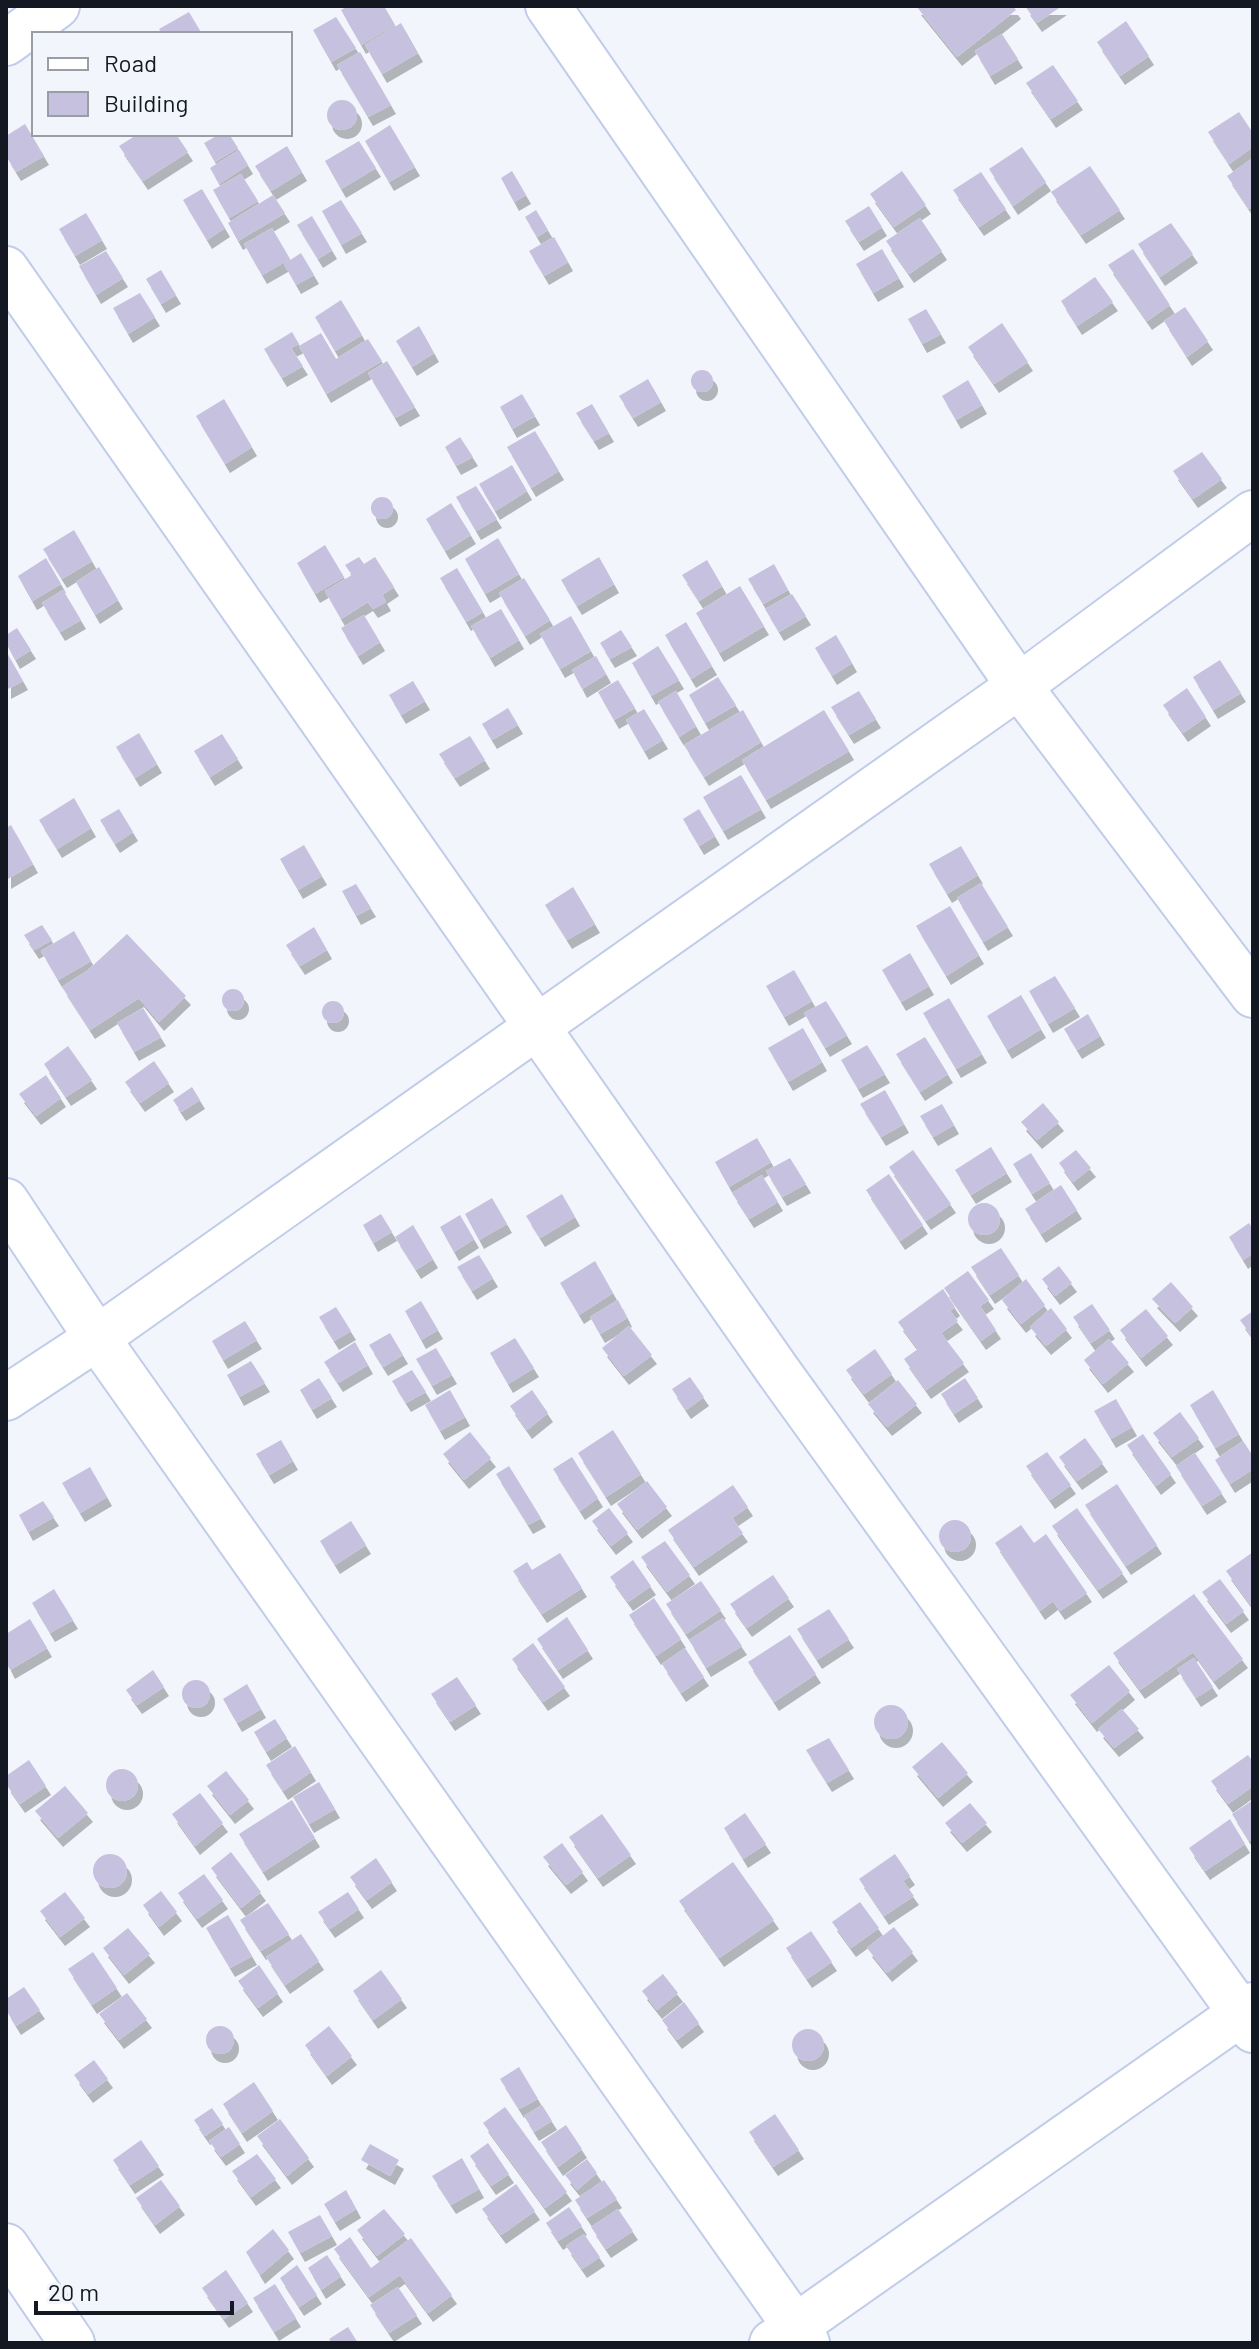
<svg xmlns="http://www.w3.org/2000/svg" width="1259" height="2349" font-family="Barlow,sans-serif">
<style>
.building{fill:#c7c1e0;filter:url(#shadow)}
.lines{fill:none;stroke-linecap:round;stroke-linejoin:round}
.minor-casing{stroke:#c0cce9;stroke-width:48}
.minor{stroke:#fff;stroke-width:44}
</style>
<defs>
<filter id="shadow"><feDropShadow dx="5" dy="9" stdDeviation="0" flood-color="#0004"/></filter>
</defs>
<rect width="100%" height="100%" fill="#f2f5fb"/>
<path class="building" d="M348 6H384L395 25 361 45 341 10Z
M916 6H1013L1016 10 957 57Z
M1025 6H1062L1037 23Z
M189 12 202 34H162L159 29Z
M336 17 356 48 331 62 313 30Z
M1126 21 1149 56 1120 76 1097 42Z
M401 23 418 53 382 74 365 45Z
M1002 34 1018 59 990 76 975 51Z
M360 52 391 105 368 117 337 65Z
M1053 65 1078 101 1051 119 1026 83Z
M327 115a15 15 0 1 1 30 0a15 15 0 1 1-30 0Z
M1239 112 1253 133V147L1229 164 1208 132Z
M25 124 44 156 16 172 6 156V136Z
M390 125 415 167 389 182 365 141Z
M138 134H176L188 152 143 181 119 146Z
M220 134H229L238 148 215 162 204 143Z
M359 141 376 168 341 189 325 161Z
M287 146 302 172 271 191 255 166Z
M1022 147 1046 182 1013 206 989 169Z
M239 150 248 165 219 184 210 168Z
M1253 158V206L1249 209 1227 176Z
M1090 166 1120 210 1081 235 1051 192Z
M512 171 526 195 514 202 501 178Z
M902 171 926 205 894 227 870 194Z
M981 172 1006 209 979 227 953 190Z
M241 174 258 201 229 218 213 190Z
M202 189 225 228 207 240 183 200Z
M273 195 285 213 238 241 228 223Z
M341 200 362 233 341 245 322 211Z
M869 206 882 227 859 242 845 221Z
M536 210 548 230 537 237 525 217Z
M86 213 102 240 75 256 59 229Z
M312 216 332 250 318 259 297 225Z
M920 218 942 251 909 274 886 241Z
M1171 223 1193 254 1160 277 1138 244Z
M272 228 290 259 262 275 244 244Z
M554 237 568 262 544 276 529 251Z
M882 249 899 278 873 293 856 264Z
M1133 249 1170 305 1147 321 1108 265Z
M106 251 123 278 96 295 79 266Z
M301 253 314 275 296 285 284 264Z
M161 270 176 295 161 304 146 279Z
M1095 277 1113 302 1077 326 1061 301Z
M140 293 155 317 128 334 113 308Z
M341 300 362 335 335 351 315 317Z
M1185 307 1208 341 1187 357 1164 321Z
M926 309 941 334 922 344 908 319Z
M1002 323 1028 362 994 384 968 347Z
M419 326 434 353 412 367 396 341Z
M292 332 299 344 291 348 303 366 282 378 264 349Z
M321 333 336 359 368 339 382 361 326 394 299 346Z
M387 361 415 407 395 418 368 373Z
M691 381a11 11 0 1 1 22 0a11 11 0 1 1-22 0Z
M648 379 661 402 633 418 619 396Z
M968 380 982 405 956 420 942 396Z
M522 394 535 416 512 429 500 407Z
M224 399 252 447 225 464 196 416Z
M592 404 609 433 594 441 576 413Z
M535 431 559 471 531 488 507 447Z
M460 437 473 457 456 466 445 447Z
M1202 452 1222 479 1193 499 1173 471Z
M512 465 527 491 495 511 479 484Z
M476 486 497 519 476 531 456 497Z
M371 508a11 11 0 1 1 22 0a11 11 0 1 1-22 0Z
M451 503 471 535 445 551 426 519Z
M74 530 92 561 62 579 43 549Z
M498 538 519 574 485 594 465 559Z
M325 545 344 577 315 594 297 563Z
M359 557 364 564 375 557 394 587 382 595 386 602 373 609 368 602 341 619 325 591 352 575 345 565Z
M599 557 614 584 577 606 561 580Z
M46 558 61 584 32 601 18 576Z
M707 560 722 586 699 601 682 575Z
M774 564 788 590 763 604 748 579Z
M99 567 118 600 95 615 76 582Z
M457 568 483 612 466 622 440 578Z
M524 578 550 620 525 636 499 593Z
M740 586 764 626 719 653 696 613Z
M63 590 81 620 60 632 42 603Z
M792 594 806 616 779 632 765 609Z
M501 609 519 640 490 658 471 626Z
M364 615 380 642 358 656 341 628Z
M571 616 591 651 560 669 540 634Z
M686 622 712 666 691 679 665 635Z
M17 628 31 650 15 660 6 643V635Z
M621 630 632 647 610 659 600 643Z
M836 635 852 663 832 676 815 648Z
M658 646 679 680 651 696 632 663Z
M6 651 23 681 6 690Z
M596 656 606 674 582 689 572 670Z
M1220 660 1241 693 1213 710 1193 677Z
M718 677 736 705 705 723 689 695Z
M618 680 635 708 614 720 598 692Z
M413 681 425 701 401 715 389 695Z
M1187 688 1206 717 1183 733 1163 705Z
M676 691 696 726 679 737 658 702Z
M859 691 876 719 849 735 831 707Z
M508 708 518 725 492 740 482 724Z
M644 709 663 740 644 751 626 720Z
M743 710 761 742 704 777 684 745Z
M824 710 849 751 766 800 742 760Z
M139 733 157 764 135 778 116 747Z
M222 734 238 759 210 777 194 751Z
M470 736 485 760 455 778 439 754Z
M741 775 761 809 723 831 703 797Z
M74 798 91 828 57 849 39 820Z
M119 809 133 832 115 844 100 820Z
M699 809 715 836 699 846 683 819Z
M11 825 33 864 6 880V828Z
M304 845 322 876 298 890 280 859Z
M961 846 978 875 947 894 929 864Z
M981 883 1008 927 983 942 957 898Z
M356 884 371 908 356 916 342 891Z
M573 887 595 924 567 940 545 905Z
M950 906 979 955 946 976 916 926Z
M42 925 52 940 34 950 24 935Z
M314 927 327 950 300 966 286 945Z
M74 931 91 961 58 980 41 951Z
M127 934 186 996 159 1022 139 998 90 1030 62 987 88 970Z
M910 953 929 986 901 1002 882 970Z
M794 970 812 1001 784 1017 766 986Z
M1055 976 1075 1008 1048 1024 1029 991Z
M222 1000a11 11 0 1 1 22 0a11 11 0 1 1-22 0Z
M1021 995 1041 1029 1007 1050 987 1016Z
M949 998 982 1054 956 1069 923 1013Z
M826 1001 847 1035 825 1048 804 1013Z
M322 1012a11 11 0 1 1 22 0a11 11 0 1 1-22 0Z
M143 1008 161 1037 134 1052 117 1023Z
M1088 1014 1100 1036 1077 1050 1064 1029Z
M803 1028 822 1062 788 1082 768 1048Z
M925 1037 948 1074 920 1092 896 1054Z
M867 1045 885 1074 858 1089 841 1060Z
M68 1046 92 1080 66 1097 44 1064Z
M154 1061 169 1083 140 1103 125 1082Z
M46 1075 61 1098 36 1116 19 1094Z
M192 1087 200 1100 181 1112 173 1100Z
M885 1090 904 1124 881 1137 860 1104Z
M1043 1103 1059 1122 1037 1140 1021 1122Z
M942 1104 954 1125 933 1137 920 1116Z
M757 1138 771 1162 729 1187 715 1162Z
M991 1147 1007 1173 971 1195 955 1170Z
M913 1150 951 1204 926 1221 889 1167Z
M1076 1150 1091 1168 1073 1182 1059 1163Z
M1031 1153 1050 1183 1032 1194 1013 1164Z
M790 1158 806 1184 782 1197 766 1171Z
M889 1174 923 1225 900 1241 866 1190Z
M762 1175 778 1202 749 1219 732 1193Z
M1061 1185 1077 1210 1041 1234 1025 1209Z
M562 1194 575 1217 540 1238 526 1216Z
M492 1198 507 1224 479 1240 465 1214Z
M968 1219a16 16 0 1 1 32 0a16 16 0 1 1-32 0Z
M381 1214 392 1232 373 1243 363 1225Z
M460 1215 474 1239 454 1252 440 1227Z
M1249 1223 1253 1229V1253L1243 1260 1229 1237Z
M413 1225 433 1259 416 1270 395 1237Z
M1001 1248 1019 1275 990 1295 971 1267Z
M479 1255 493 1278 472 1291 457 1267Z
M595 1261 613 1293 579 1315 560 1283Z
M1059 1266 1072 1283 1055 1296 1042 1279Z
M968 1271 989 1300 980 1306 996 1330 981 1341 944 1288Z
M1026 1279 1045 1305 1021 1324 1002 1300Z
M1171 1282 1193 1307 1175 1323 1152 1299Z
M943 1289 955 1307 950 1311 958 1321 941 1333 964 1363 926 1390 904 1359 918 1349 898 1322Z
M618 1300 627 1318 600 1334 590 1317Z
M421 1301 438 1330 421 1340 405 1311Z
M1092 1304 1110 1330 1091 1343 1073 1317Z
M336 1307 351 1331 334 1341 319 1317Z
M1051 1308 1067 1329 1046 1346 1030 1327Z
M1146 1309 1168 1336 1141 1358 1120 1330Z
M1253 1311V1338L1240 1320Z
M245 1321 257 1340 223 1360 212 1341Z
M629 1326 652 1355 624 1376 602 1348Z
M390 1333 403 1355 383 1367 369 1345Z
M515 1338 534 1368 508 1384 490 1353Z
M1109 1339 1129 1363 1103 1384 1084 1360Z
M355 1342 368 1365 338 1383 324 1362Z
M436 1348 452 1375 432 1386 416 1359Z
M875 1349 892 1374 864 1394 846 1370Z
M251 1361 265 1383 239 1397 227 1375Z
M412 1370 426 1392 406 1403 392 1381Z
M690 1377 704 1397 686 1410 672 1389Z
M319 1378 332 1398 312 1410 300 1390Z
M965 1378 978 1398 954 1414 941 1394Z
M898 1380 917 1404 887 1427 868 1404Z
M450 1390 465 1417 440 1431 425 1405Z
M532 1390 548 1413 527 1430 510 1406Z
M1213 1390 1239 1434 1215 1448 1190 1405Z
M1116 1399 1132 1427 1111 1439 1094 1411Z
M1180 1412 1199 1438 1172 1457 1153 1433Z
M613 1430 641 1474 606 1497 578 1453Z
M470 1432 491 1458 464 1480 443 1454Z
M1143 1434 1171 1474 1156 1486 1127 1445Z
M1085 1438 1103 1463 1077 1481 1059 1457Z
M281 1440 293 1461 269 1475 256 1454Z
M1243 1441 1253 1456V1469L1230 1484 1215 1460Z
M1047 1452 1071 1485 1050 1500 1026 1466Z
M1195 1453 1222 1493 1202 1506 1176 1466Z
M572 1457 598 1498 580 1511 553 1469Z
M509 1466 541 1518 528 1525 496 1474Z
M90 1467 107 1497 80 1513 62 1483Z
M647 1481 667 1507 637 1530 617 1504Z
M1117 1484 1157 1545 1126 1566 1085 1505Z
M733 1485 748 1507 732 1518 743 1533 694 1567 668 1530Z
M43 1501 54 1517 28 1532 19 1515Z
M609 1508 628 1533 611 1546 592 1521Z
M1077 1508 1123 1573 1098 1590 1052 1526Z
M939 1536a16 16 0 1 1 32 0a16 16 0 1 1-32 0Z
M351 1521 366 1545 335 1565 320 1541Z
M1021 1525 1034 1543 1046 1534 1087 1593 1060 1611 1053 1601 1040 1611 995 1543Z
M665 1541 690 1575 667 1592 641 1557Z
M1253 1552V1608L1226 1571Z
M560 1553 582 1588 542 1614 513 1571 527 1562 532 1570Z
M633 1560 651 1586 628 1602 610 1577Z
M773 1575 789 1598 747 1628 730 1604Z
M1220 1579 1244 1611 1226 1624 1202 1592Z
M701 1581 721 1610 686 1634 666 1604Z
M54 1589 73 1620 50 1633 32 1603Z
M1194 1594 1243 1659 1214 1681 1193 1652 1140 1690 1113 1653Z
M654 1598 681 1639 656 1656 629 1615Z
M829 1609 849 1639 817 1660 797 1629Z
M567 1617 588 1650 558 1670 537 1639Z
M723 1618 742 1646 706 1668 689 1640Z
M30 1619 47 1648 10 1670 6 1662V1634Z
M790 1635 816 1674 774 1702 748 1662Z
M533 1643 565 1687 543 1702 512 1659Z
M685 1648 704 1677 681 1693 662 1664Z
M1194 1658 1213 1687 1196 1698 1177 1669Z
M1109 1665 1130 1691 1092 1723 1070 1695Z
M153 1670 164 1687 137 1705 126 1690Z
M457 1677 476 1705 450 1722 431 1694Z
M182 1694a14 14 0 1 1 28 0a14 14 0 1 1-28 0Z
M247 1684 261 1709 237 1723 223 1699Z
M874 1722a17 17 0 1 1 34 0a17 17 0 1 1-34 0Z
M1122 1709 1139 1729 1114 1748 1098 1729Z
M275 1719 287 1738 266 1752 254 1732Z
M829 1738 849 1770 827 1783 806 1750Z
M942 1742 968 1773 938 1798 912 1767Z
M295 1746 311 1772 283 1791 266 1765Z
M1248 1755 1253 1762V1786L1228 1804 1211 1781Z
M29 1760 46 1786 20 1804 6 1784V1776Z
M106 1785a16 16 0 1 1 32 0a16 16 0 1 1-32 0Z
M226 1771 249 1800 230 1815 207 1786Z
M319 1782 335 1809 309 1824 293 1797Z
M65 1786 88 1813 58 1838 35 1811Z
M200 1793 223 1823 195 1846 172 1814Z
M292 1800 315 1838 263 1872 239 1834Z
M1253 1800V1838L1249 1841 1232 1814Z
M970 1803 987 1823 962 1843 945 1823Z
M745 1813 766 1844 743 1859 724 1828Z
M602 1814 631 1855 598 1878 569 1837Z
M1230 1819 1245 1844 1205 1871 1189 1848Z
M562 1843 583 1872 566 1885 543 1857Z
M231 1852 261 1892 241 1908 211 1868Z
M895 1854 910 1876 903 1881 914 1896 884 1916 859 1879Z
M93 1871a17 17 0 1 1 34 0a17 17 0 1 1-34 0Z
M376 1858 392 1882 367 1900 350 1877Z
M733 1862 774 1920 719 1958 679 1901Z
M204 1874 223 1900 197 1919 178 1893Z
M161 1891 177 1912 159 1927 143 1905Z
M65 1892 85 1918 60 1937 40 1911Z
M348 1892 359 1909 330 1929 318 1912Z
M860 1902 879 1928 851 1948 832 1922Z
M268 1903 289 1934 261 1951 240 1920Z
M228 1915 252 1956 230 1968 206 1928Z
M894 1927 913 1952 887 1973 867 1948Z
M128 1928 150 1954 124 1975 103 1948Z
M811 1931 832 1962 807 1979 786 1948Z
M301 1934 319 1961 285 1985 266 1957Z
M93 1952 117 1988 92 2005 68 1969Z
M259 1965 278 1993 258 2008 238 1981Z
M381 1970 402 1999 373 2020 353 1991Z
M663 1974 678 1993 657 2010 642 1991Z
M24 1987 40 2010 16 2026 6 2010V1999Z
M127 1993 147 2019 119 2040 99 2014Z
M684 2002 699 2023 677 2040 662 2020Z
M206 2040a14 14 0 1 1 28 0a14 14 0 1 1-28 0Z
M329 2026 352 2056 327 2076 305 2045Z
M792 2045a16 16 0 1 1 32 0a16 16 0 1 1-32 0Z
M94 2060 108 2079 88 2094 74 2075Z
M519 2067 538 2099 519 2109 500 2079Z
M254 2082 273 2111 242 2133 223 2104Z
M542 2105 552 2121 534 2132 524 2116Z
M505 2107 567 2192 545 2208 483 2123Z
M212 2108 223 2124 205 2136 194 2120Z
M775 2114 799 2150 773 2167 749 2132Z
M280 2119 309 2158 287 2176 257 2136Z
M566 2125 582 2149 558 2167 541 2142Z
M229 2127 240 2144 221 2157 209 2141Z
M141 2140 159 2166 130 2185 113 2160Z
M488 2143 509 2174 491 2186 470 2156Z
M370 2144 399 2160 390 2176 361 2160Z
M257 2154 276 2179 251 2197 232 2171Z
M462 2158 479 2189 451 2205 432 2176Z
M587 2159 597 2173 577 2190 565 2175Z
M161 2180 180 2206 155 2225 136 2198Z
M604 2180 617 2199 587 2218 575 2200Z
M516 2184 535 2211 501 2235 482 2209Z
M346 2190 356 2209 335 2222 324 2204Z
M569 2207 582 2226 558 2241 546 2223Z
M384 2209 405 2234 377 2256 357 2230Z
M618 2209 633 2231 606 2249 591 2227Z
M320 2215 332 2236 300 2253 288 2232Z
M273 2229 289 2250 260 2275 246 2252Z
M584 2234 600 2257 582 2269 566 2246Z
M350 2237 371 2268 411 2238 452 2295 428 2313 400 2275 369 2297 334 2249Z
M327 2255 341 2276 321 2290 308 2268Z
M297 2265 317 2295 299 2307 280 2278Z
M226 2270 248 2303 224 2319 202 2288Z
M275 2284 296 2318 274 2332 253 2298Z
M398 2287 417 2315 389 2333 370 2305Z
M348 2327 358 2343H332L329 2339Z"/>
<g class="lines">
<defs>
<path id="minor" d="M548 6 1019 686 1253 995
M6 43 57 6
M6 269 778 1371 1253 2030
M6 1201 97 1338 807 2343
M6 1398 97 1338 1019 686 1253 513
M6 2246 72 2343
M772 2343 1253 2005"/>
</defs>
<use href="#minor" class="minor-casing"/>
<use href="#minor" class="minor"/>
</g>
<rect width="1259" height="2349" fill="none" stroke="#141822" stroke-width="16"/>
<rect x="32" y="32" width="260" height="104" fill="#f2f5fb" stroke="#999da4" stroke-width="2"/>
<rect x="48" y="58" width="40" height="12" fill="#ffffff" stroke="#999da4" stroke-width="2"/>
<text x="104" y="72" font-size="24" fill="#141822">Road</text>
<rect x="48" y="92" width="40" height="24" fill="#c7c1e0" stroke="#999da4" stroke-width="2"/>
<text x="104" y="112" font-size="24" fill="#141822">Building</text>
<path d="M36 2301v12h196v-12" fill="none" stroke="#141822" stroke-width="4"/>
<text x="48" y="2301" font-size="24" fill="#141822" stroke="#f2f5fb" stroke-width="6" paint-order="stroke">20 m</text>
</svg>
